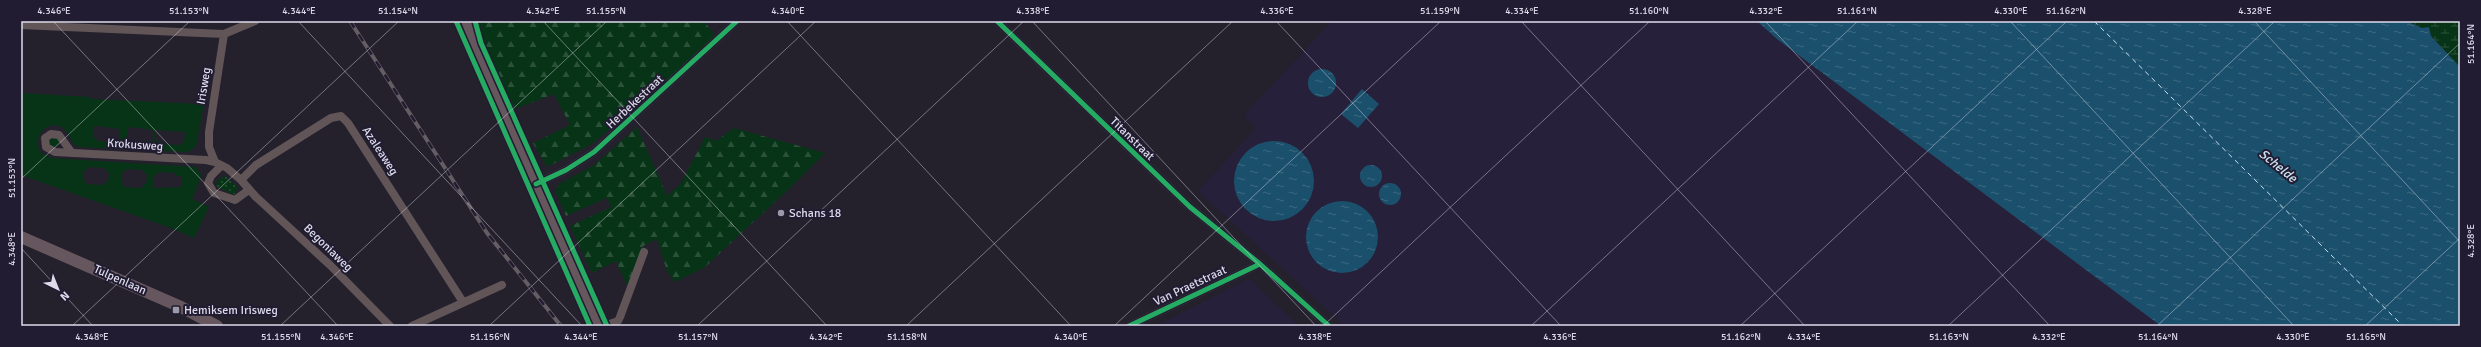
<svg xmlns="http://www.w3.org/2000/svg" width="2481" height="347" font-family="Signika,sans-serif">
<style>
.built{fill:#27203a}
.green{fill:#073417;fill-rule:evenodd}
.forest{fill:url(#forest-firs)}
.wetland{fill:url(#wetland-marsh)}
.park{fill:url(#park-dots)}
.water{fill:url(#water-ripples)}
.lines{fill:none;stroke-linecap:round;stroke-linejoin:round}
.ferry{stroke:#cbe2f0;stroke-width:1;stroke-dasharray:5 4;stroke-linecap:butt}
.street{stroke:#615558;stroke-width:8}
.secondary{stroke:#65575d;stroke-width:12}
.rail-casing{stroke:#655d64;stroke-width:4}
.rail{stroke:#211c32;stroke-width:2.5;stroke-dasharray:8;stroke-linecap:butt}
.cycleway-casing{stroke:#211c32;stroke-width:8}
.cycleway{stroke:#26ab63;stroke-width:5}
.ticks{fill:none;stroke:#dddbea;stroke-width:1;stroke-opacity:0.45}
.poi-dot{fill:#9c9aa8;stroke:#211c32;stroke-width:1.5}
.labels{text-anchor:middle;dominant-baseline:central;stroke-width:4;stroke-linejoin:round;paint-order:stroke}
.street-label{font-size:12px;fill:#dddbea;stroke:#211c32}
.poi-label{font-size:12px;fill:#dddbea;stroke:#211c32;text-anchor:start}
.water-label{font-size:13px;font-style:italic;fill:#cbe2f0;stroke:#211c32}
.neatline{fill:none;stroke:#dddbea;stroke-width:1.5}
.ticks-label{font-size:10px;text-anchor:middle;fill:#dddbea}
</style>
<defs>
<pattern id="forest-firs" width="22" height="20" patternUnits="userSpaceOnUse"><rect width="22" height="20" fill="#073417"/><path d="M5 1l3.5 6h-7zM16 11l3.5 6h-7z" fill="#2b5139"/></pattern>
<pattern id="wetland-marsh" width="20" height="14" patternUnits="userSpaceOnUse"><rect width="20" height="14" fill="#073417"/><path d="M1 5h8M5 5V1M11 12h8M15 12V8" fill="none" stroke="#2b5139"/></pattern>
<pattern id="park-dots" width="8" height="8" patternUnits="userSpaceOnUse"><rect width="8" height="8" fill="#073417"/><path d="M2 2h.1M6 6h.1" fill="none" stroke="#2b5139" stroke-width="1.8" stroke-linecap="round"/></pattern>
<pattern id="water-ripples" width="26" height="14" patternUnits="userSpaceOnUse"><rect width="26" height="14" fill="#1b506c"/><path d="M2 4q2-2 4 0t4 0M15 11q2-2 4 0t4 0" fill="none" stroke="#3c6981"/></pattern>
</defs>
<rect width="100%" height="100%" fill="#24212d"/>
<path class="built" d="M1332 21H1794L2180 326H1345L1198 191 1256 128 1244 115Z
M1249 279 1299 326H1156Z"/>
<path class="green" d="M21 93 90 97 91 99 204 104 196 146 188 152 79 147C71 144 71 137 65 130 57 121 43 126 39 136 37 142 38 147 40 152L51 158 196 167 202 175 192 199 209 207 194 238 171 228 21 175ZM97 126 119 129V139L115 140V142L97 141 96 138H93V127ZM131 127 153 130V141H149L148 143 130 142V139H127V129ZM156 130 185 132 184 143H181V145L163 144V142L155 141ZM87 167 106 168 105 171 109 172 108 182H105L104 185 86 184V181H83L84 170H87ZM125 169 143 170V173L147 174 146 184H143L142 188 124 187V183H121V172H125ZM158 172 176 173V176H182V187L154 188V175H158Z
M49 142a5 5 0 1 1 10 0a5 5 0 1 1-10 0Z"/>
<path class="forest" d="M477 21H704L718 39 592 144 547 167 533 143 570 125 554 94 515 109 483 44Z
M637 127 667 196 681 183 705 137 716 141 734 128 825 153 792 186 705 267 675 282 667 271 657 239 643 246 627 286 616 261 592 273 570 226 611 207 607 198 566 216 555 191 559 184 594 165Z"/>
<path class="wetland" d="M2406 21H2460V67L2431 36 2429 27 2422 28Z"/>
<path class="park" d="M225 176 238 187 235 194H232L216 186 217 180Z"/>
<path class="water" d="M1757 21H2406L2422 28 2429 27 2431 36 2460 67V326H2161L1777 39Z
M1308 83a14 14 0 1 1 28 0a14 14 0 1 1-28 0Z
M1362 89 1379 104 1358 128 1341 114Z
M1234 181a40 40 0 1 1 80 0a40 40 0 1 1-80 0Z
M1360 176a11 11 0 1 1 22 0a11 11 0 1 1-22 0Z
M1379 194a11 11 0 1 1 22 0a11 11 0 1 1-22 0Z
M1306 237a36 36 0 1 1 72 0a36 36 0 1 1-72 0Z"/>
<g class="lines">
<path class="ferry" d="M2094 21 2403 326"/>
<path class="street" d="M997 21 1190 207 1260 264 1329 326
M21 25 224 34 255 21
M224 34 209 132V147L215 162 227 168 241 180 256 197 331 266 390 326
M72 153 59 135 51 134 45 138 46 147 55 152 206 160 215 162
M221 166 211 176 208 183 214 193 235 200 246 192 248 188
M241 180 256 165 331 118 341 116 348 123 463 302
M536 184 566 170 594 152 737 21
M412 326 502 285
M604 326 618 321 620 317 644 252
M1129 326 1260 264"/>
<path class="secondary" d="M467 21 481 58 598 326
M21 237 181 307 217 326"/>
<defs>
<path id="rail" d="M350 21 487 233 561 326"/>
</defs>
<use href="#rail" class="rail-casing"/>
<use href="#rail" class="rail"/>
<defs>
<path id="cycleway" d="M456 21 590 326
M475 21 481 43 607 326
M997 21 1190 207 1260 264 1329 326
M536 184 566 170 594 152 737 21
M1129 326 1260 264"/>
</defs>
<use href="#cycleway" class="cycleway-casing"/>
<use href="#cycleway" class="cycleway"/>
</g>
<path class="ticks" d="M53 21 338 326M298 21 582 326M543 21 827 326M787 21 1071 326M1032 21 1316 326M1276 21 1561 326M1521 21 1805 326M1765 21 2050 326M2010 21 2294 326M2254 21 2460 242M21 179 190 21M21 248 93 326M72 326 399 21M280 326 607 21M489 326 816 21M697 326 1024 21M906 326 1233 21M1114 326 1441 21M1323 326 1650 21M1531 326 1858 21M1740 326 2067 21M1948 326 2275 21M2157 326 2460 43M2365 326 2460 238"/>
<g class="poi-dot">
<circle cx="781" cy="213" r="4"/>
<rect x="172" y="306" width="8" height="8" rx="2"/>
</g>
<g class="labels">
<g class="street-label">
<text transform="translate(204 86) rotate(-81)">Irisweg</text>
<text transform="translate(635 102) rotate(-43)">Herbekestraat</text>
<text transform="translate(1132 139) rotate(44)">Titanstraat</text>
<text transform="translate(135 145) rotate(4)">Krokusweg</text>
<text transform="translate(380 151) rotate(57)">Azaleaweg</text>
<text transform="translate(328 248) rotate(44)">Begoniaweg</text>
<text transform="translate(120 280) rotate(24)">Tulpenlaan</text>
<text transform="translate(1190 286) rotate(-25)">Van Praetstraat</text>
</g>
<g class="poi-label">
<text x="789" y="213">Schans 18</text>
<text x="184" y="310">Hemiksem Irisweg</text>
</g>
<g class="water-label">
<text transform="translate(2278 166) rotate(39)">Schelde</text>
</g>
</g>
<rect width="2481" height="347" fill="none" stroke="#211c32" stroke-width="44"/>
<g transform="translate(58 289) rotate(137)" stroke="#211c32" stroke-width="3" paint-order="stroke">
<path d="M0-3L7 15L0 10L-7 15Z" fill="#dddbea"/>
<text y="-6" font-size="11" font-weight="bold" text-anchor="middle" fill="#dddbea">N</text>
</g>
<rect x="22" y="22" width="2437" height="303" class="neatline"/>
<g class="ticks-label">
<text x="54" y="14">4.346°E</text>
<text x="189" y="14">51.153°N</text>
<text x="299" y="14">4.344°E</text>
<text x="398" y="14">51.154°N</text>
<text x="543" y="14">4.342°E</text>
<text x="606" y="14">51.155°N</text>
<text x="788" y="14">4.340°E</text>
<text x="1033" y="14">4.338°E</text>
<text x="1277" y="14">4.336°E</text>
<text x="1440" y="14">51.159°N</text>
<text x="1522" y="14">4.334°E</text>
<text x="1649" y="14">51.160°N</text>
<text x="1766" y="14">4.332°E</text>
<text x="1857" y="14">51.161°N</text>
<text x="2011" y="14">4.330°E</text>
<text x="2066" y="14">51.162°N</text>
<text x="2255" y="14">4.328°E</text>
<text transform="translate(2470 44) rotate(-90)" y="4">51.164°N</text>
<text transform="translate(11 178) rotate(-90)" y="4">51.153°N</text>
<text transform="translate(2470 241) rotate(-90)" y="4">4.328°E</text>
<text transform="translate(11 249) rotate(-90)" y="4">4.348°E</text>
<text x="92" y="340">4.348°E</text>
<text x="281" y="340">51.155°N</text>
<text x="337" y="340">4.346°E</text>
<text x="490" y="340">51.156°N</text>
<text x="581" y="340">4.344°E</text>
<text x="698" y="340">51.157°N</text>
<text x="826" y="340">4.342°E</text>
<text x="907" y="340">51.158°N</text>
<text x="1071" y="340">4.340°E</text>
<text x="1315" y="340">4.338°E</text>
<text x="1560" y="340">4.336°E</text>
<text x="1741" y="340">51.162°N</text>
<text x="1804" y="340">4.334°E</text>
<text x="1949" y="340">51.163°N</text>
<text x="2049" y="340">4.332°E</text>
<text x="2158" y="340">51.164°N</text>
<text x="2293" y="340">4.330°E</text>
<text x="2366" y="340">51.165°N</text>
</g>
</svg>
